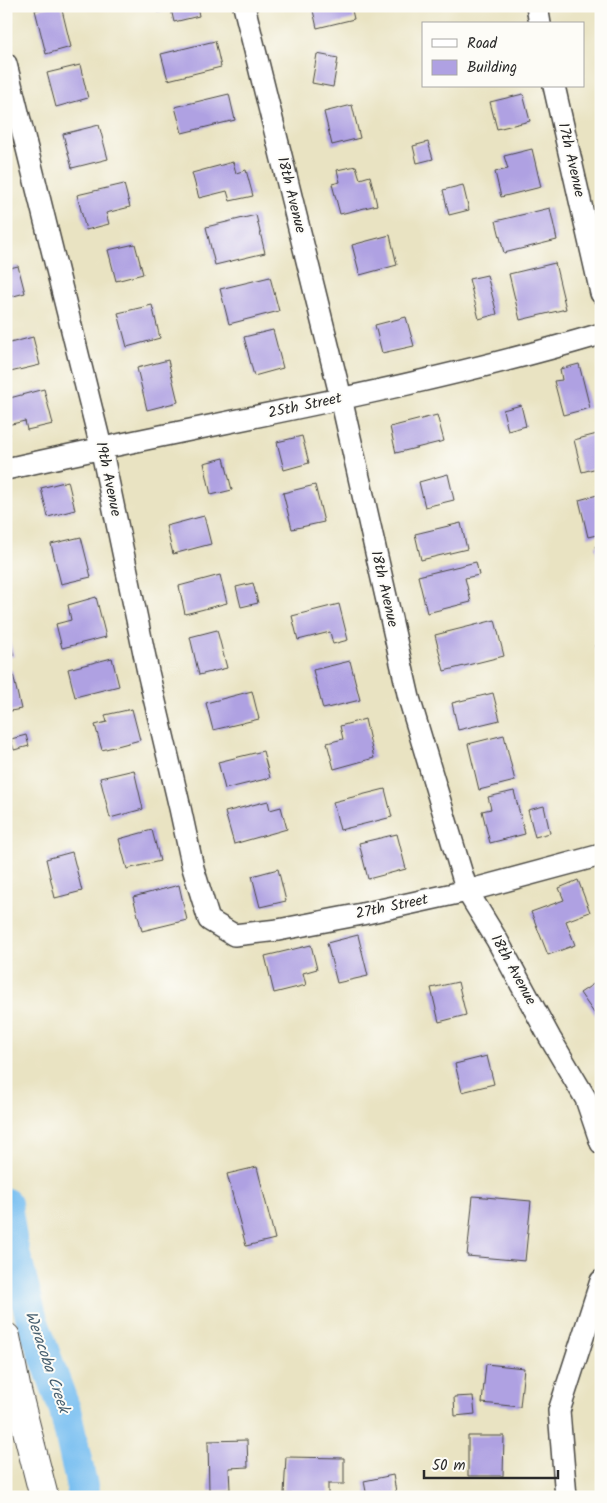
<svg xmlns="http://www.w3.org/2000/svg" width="607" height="1503" font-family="Kalam,sans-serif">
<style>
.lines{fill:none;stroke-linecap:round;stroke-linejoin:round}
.river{stroke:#79bff1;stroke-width:32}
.building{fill:#afa1e2}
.minor-casing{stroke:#484742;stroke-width:24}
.tertiary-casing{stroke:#484742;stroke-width:30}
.minor{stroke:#fff;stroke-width:21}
.tertiary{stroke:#fff;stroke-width:28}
.labels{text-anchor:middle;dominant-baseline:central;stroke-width:4;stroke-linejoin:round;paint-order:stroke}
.street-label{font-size:15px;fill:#2b2b2b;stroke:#fdfcf7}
.water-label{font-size:16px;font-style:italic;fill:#465f70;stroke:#fdfcf7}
</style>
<rect width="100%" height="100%" fill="#fdfcf7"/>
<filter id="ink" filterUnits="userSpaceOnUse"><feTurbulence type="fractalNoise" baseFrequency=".02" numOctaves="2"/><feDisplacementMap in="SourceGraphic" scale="10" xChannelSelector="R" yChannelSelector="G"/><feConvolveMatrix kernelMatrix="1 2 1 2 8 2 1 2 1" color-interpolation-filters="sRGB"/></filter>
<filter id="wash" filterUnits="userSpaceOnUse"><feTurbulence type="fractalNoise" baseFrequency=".0096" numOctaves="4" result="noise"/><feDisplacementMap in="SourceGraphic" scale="20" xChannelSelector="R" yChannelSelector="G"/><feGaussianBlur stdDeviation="1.12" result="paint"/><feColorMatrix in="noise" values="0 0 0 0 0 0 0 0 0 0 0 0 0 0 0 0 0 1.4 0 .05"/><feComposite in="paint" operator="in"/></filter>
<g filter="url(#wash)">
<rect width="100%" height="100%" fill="#e9e3c2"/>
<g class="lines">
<path class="river" d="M6 1204 12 1245 32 1320 65 1410 83 1491"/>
</g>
<g id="blocks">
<path class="building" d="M52 6H61L71 47 46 54 35 10Z
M156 6H197L199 16 174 22 171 9 158 12Z
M312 6H351L354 19 317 28Z
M215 41 221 67 168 80 161 54Z
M317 54 338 58 333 87 312 83Z
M80 65 88 98 56 107 47 73Z
M229 94 235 120 182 133 175 107Z
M523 94 530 121 497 129 490 102Z
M352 105 360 138 332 145 324 112Z
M99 125 108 159 72 168 63 134Z
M428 142 433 159 417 163 413 146Z
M532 149 541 187 501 197 495 172 508 169 504 156Z
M233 162 236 173 246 170 253 196 230 201 227 191 199 198 192 173Z
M356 166 360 179 370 176 377 205 340 214 332 184 340 182 337 170Z
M124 184 130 207 106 213 109 224 86 230 77 195Z
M463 185 469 210 449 215 443 190Z
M550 208 557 240 504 253 496 221Z
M256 215 265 253 215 265 206 227Z
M390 235 397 265 360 275 352 245Z
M135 244 143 274 116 281 108 250Z
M555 263 566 309 520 320 509 274Z
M18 266 25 293 6 298V269Z
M487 275 497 314 479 319 469 279Z
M270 277 279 311 229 324 220 289Z
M152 305 160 338 127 347 118 313Z
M406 317 414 346 382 353 375 325Z
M273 330 283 368 254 376 244 337Z
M33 337 40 365 6 373V344Z
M168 360 178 402 147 410 137 368Z
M579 364 590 408 563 415 554 381 562 380 560 369Z
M44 389 53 424 27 430 25 421 7 425 10 435H6V399Z
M521 405 526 426 508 431 503 410Z
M437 415 444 441 396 453 390 427Z
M601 433V467L582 472 574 440Z
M302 436 309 463 284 470 277 442Z
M224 458 232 490 211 495 204 463Z
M448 474 454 500 425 507 419 482Z
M68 481 75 510 48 517 41 488Z
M315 485 324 522 292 529 283 493Z
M601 494V534L588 537 579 500Z
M204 516 211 544 173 554 166 526Z
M461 523 467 549 421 560 415 534Z
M81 537 91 577 61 584 51 544Z
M601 545V567H600L595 546Z
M476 562 479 575 465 578 471 602 427 613 418 576Z
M220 575 227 603 185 614 179 586Z
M253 583 258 603 241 607 236 587Z
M96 597 106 637 62 648 56 624 71 620 68 605Z
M339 604 348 640 333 644 330 632 298 640 292 616Z
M495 620 504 656 444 671 435 635Z
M6 629 14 656 6 658Z
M217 630 227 668 199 675 190 637Z
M601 645V665H600L595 646Z
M112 658 119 686 75 697 68 669Z
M350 661 360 700 323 709 313 670Z
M12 670 21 709 6 712V671Z
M252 691 259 719 213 730 206 703Z
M493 693 500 720 458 730 452 703Z
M132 709 140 740 102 750 95 725 107 722 105 715Z
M365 719 374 758 334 769 327 743 343 739 340 726Z
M26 735 29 746 14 750 11 739Z
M504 735 515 781 479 790 468 744Z
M263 751 270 778 225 789 218 762Z
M134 770 143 809 110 818 100 778Z
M385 789 392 817 340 830 333 802Z
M514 791 525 834 490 843 482 811 491 809 488 797Z
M268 801 270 810 281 807 287 829 234 844 225 812Z
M544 806 550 833 535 837 528 810Z
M152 830 160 861 127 869 119 839Z
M397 834 406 869 368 879 359 843Z
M72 852 82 891 55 898 46 859Z
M278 869 286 901 260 907 252 876Z
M578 880 590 912 566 921 575 945 548 955 531 912 564 900 559 888Z
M179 885 187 920 142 931 133 897Z
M358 935 368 976 337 983 327 943Z
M311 945 317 969 303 973 306 985 274 993 265 956Z
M601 979V1023L580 993Z
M458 982 466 1015 439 1022 431 988Z
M487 1056 494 1084 462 1092 455 1064Z
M257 1167 275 1239 246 1246 227 1174Z
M473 1196 531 1201 525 1261 467 1256Z
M486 1364 524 1368 520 1407 482 1403Z
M473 1396 475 1414 455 1416 454 1397Z
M468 1436H504L503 1476H468Z
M247 1440 248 1467 229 1468 230 1490 209 1491 208 1441Z
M286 1457 344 1458V1484H328V1495L284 1494Z
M393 1475 397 1497H367L364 1481Z"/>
</g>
</g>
<g filter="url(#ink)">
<use href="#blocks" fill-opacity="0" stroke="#484742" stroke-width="1"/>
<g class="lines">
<defs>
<path id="minor" d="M244 6 341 398 409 698 467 891 497 940 550 1038 586 1099 601 1143
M537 6 540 24
M6 64 101 447 148 672 180 808 193 868 209 920 234 935 278 930 362 914 467 891 601 855
M554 86 601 293
M6 469C204 424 406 392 601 334
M566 1497 559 1411 601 1281"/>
<path id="tertiary" d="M6 1337 17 1391 44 1497"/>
</defs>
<use href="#minor" class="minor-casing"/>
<use href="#tertiary" class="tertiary-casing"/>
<use href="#minor" class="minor"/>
<use href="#tertiary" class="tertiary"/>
</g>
</g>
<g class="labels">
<g class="street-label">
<text transform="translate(571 160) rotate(77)">17th Avenue</text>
<text transform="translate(291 195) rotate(76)">18th Avenue</text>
<text transform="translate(305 406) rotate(-12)">25th Street</text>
<text transform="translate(108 479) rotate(78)">19th Avenue</text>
<text transform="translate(384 589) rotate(77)">18th Avenue</text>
<text transform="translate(392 907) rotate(-12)">27th Street</text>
<text transform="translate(513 970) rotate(61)">18th Avenue</text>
</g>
<g class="water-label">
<text transform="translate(47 1362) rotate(71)">Weracoba Creek</text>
</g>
</g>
<rect width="607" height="1503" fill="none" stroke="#fdfcf7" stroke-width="25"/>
<rect x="422" y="22" width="162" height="65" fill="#fdfcf7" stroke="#a9a8a5"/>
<rect x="432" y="39" width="25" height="8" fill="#ffffff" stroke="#a9a8a5"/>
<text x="467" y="48" font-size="15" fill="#2b2b2b">Road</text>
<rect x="432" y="60" width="25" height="15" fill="#afa1e2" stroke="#a9a8a5"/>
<text x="467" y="72" font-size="15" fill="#2b2b2b">Building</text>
<path d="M424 1470v8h134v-8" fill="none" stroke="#2b2b2b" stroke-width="2.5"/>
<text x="432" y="1470" font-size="15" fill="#2b2b2b" stroke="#fdfcf7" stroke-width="4" paint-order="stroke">50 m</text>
</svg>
